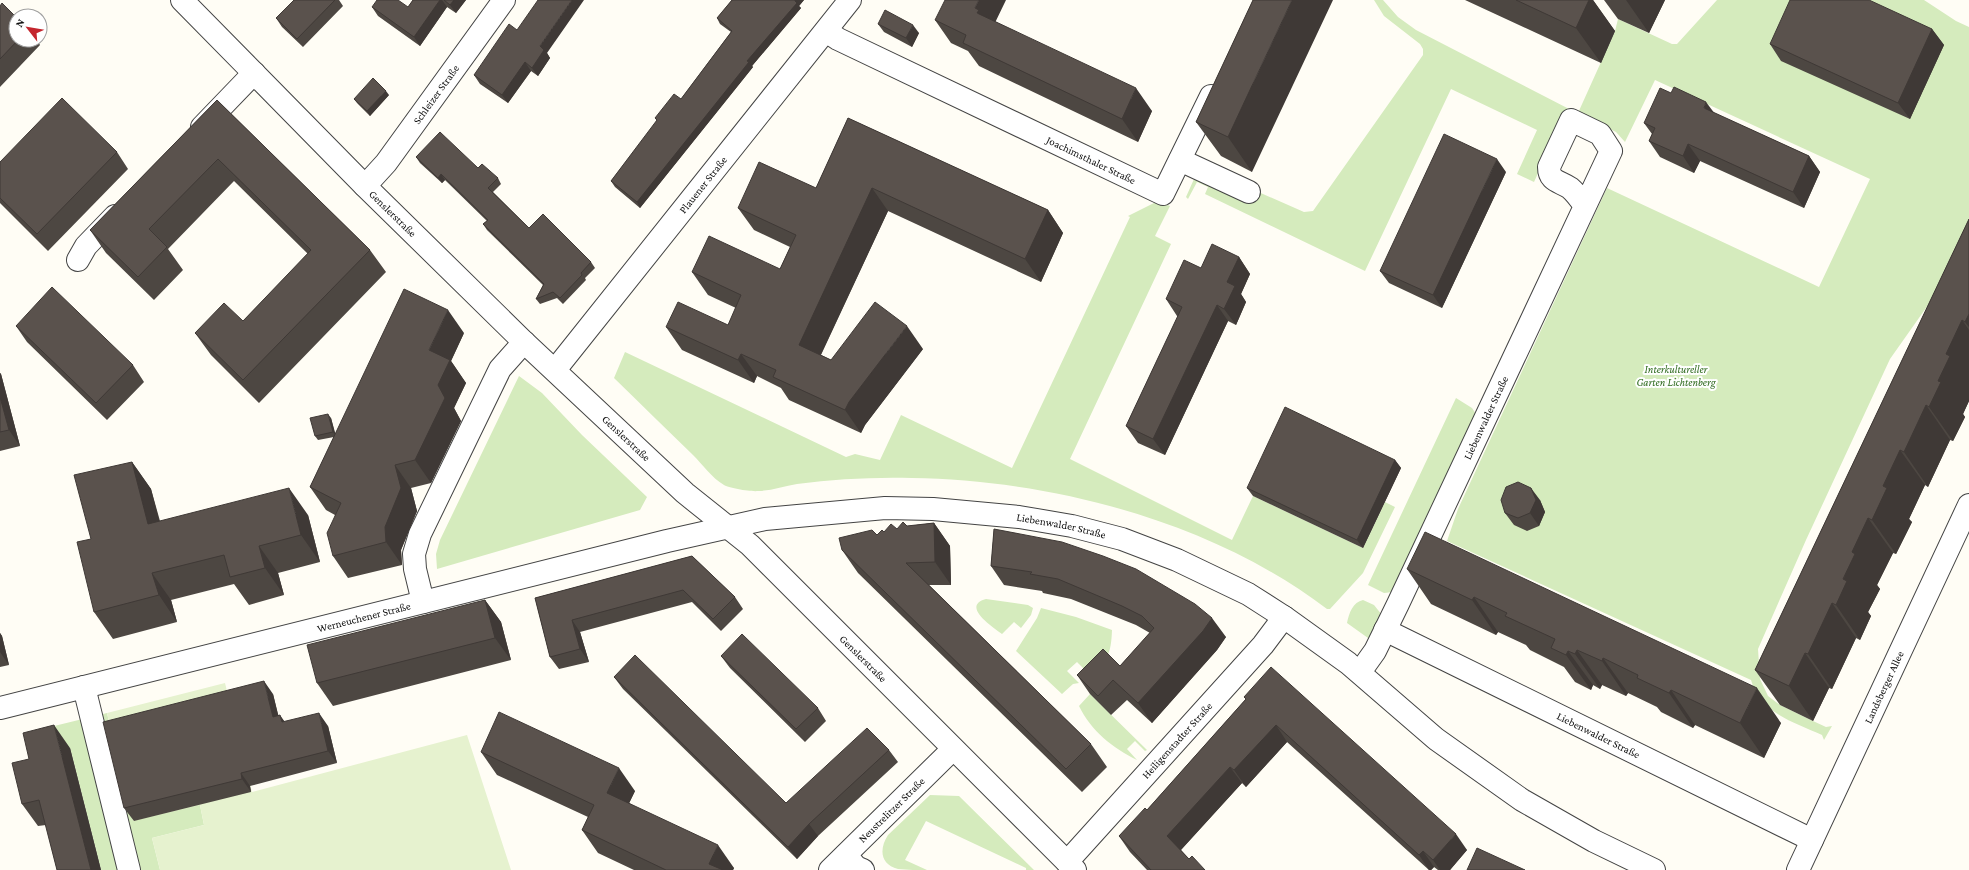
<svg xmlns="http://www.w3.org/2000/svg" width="1969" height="870" font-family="'Crimson Pro',serif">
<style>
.green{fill:#d5ebbd}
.pitch{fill:#e6f2cf}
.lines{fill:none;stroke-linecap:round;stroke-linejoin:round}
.minor-casing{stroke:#444;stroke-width:24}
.minor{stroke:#fff;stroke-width:22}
.wall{fill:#4d4742}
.shaded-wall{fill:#3f3936}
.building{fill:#5a524d;stroke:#3f3936}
.labels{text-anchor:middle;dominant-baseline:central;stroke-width:4;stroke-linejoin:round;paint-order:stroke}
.street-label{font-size:11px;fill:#111;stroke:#fff}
.park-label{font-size:11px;font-style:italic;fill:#2f6b1f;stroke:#fff}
</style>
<rect width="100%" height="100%" fill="#fffdf5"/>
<path class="green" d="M1374 0H1383L1398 17 1416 30 1573 111 1563 118 1534 182 1517 174 1537 130 1451 89 1365 271 1205 194 1208 187 1197 182 1188 199 1186 197 1202 161 1204 168 1304 212 1313 211 1423 55V49L1420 44 1384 16Z
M1717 0H1924L1956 21 1969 27V247L1890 359 1806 540 1758 649 1760 679 1768 696 1780 705 1813 721 1826 727 1832 726 1824 740 1822 735C1794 722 1760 713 1751 680L1447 541 1458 509 1607 188 1819 287 1870 179 1655 80 1625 142 1616 132 1578 113 1615 31 1618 19 1672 44H1677Z
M1158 201 1170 206 1155 236 1171 244 1070 459 1232 540 1253 496 1363 548 1385 502 1395 507 1363 573 1330 609H1327C1213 522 1053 480 912 478 874 477 835 479 797 484 784 486 771 491 758 491 752 492 728 488 724 485 712 478 702 464 693 455 666 429 640 403 614 378L625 352 846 457 855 454 880 460 901 415 1012 468 1130 217 1128 216Z
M519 376 542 393 582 435 647 497 640 510 437 569 436 554 440 540Z
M1456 398 1472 408 1476 414 1393 592 1384 593 1368 585Z
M986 599 1028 605 1033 608 1031 615 1021 628 1014 622 1002 634C994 628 960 606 986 599Z
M1363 600 1374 605 1382 615 1372 635 1368 638 1347 623C1349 613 1353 602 1363 600Z
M1041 608 1076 617 1112 630C1111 655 1108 659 1089 674L1077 662 1067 671 1079 683 1073 684 1062 694 1016 651 1037 618Z
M1090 694 1147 750 1145 751 1135 741 1127 749 1137 760C1113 748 1091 731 1079 706Z
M107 713 112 735 200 805 204 825 152 838 160 870H101L70 748 42 729Z
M930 795 959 796 1034 870H1026V868L926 821 905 860 927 870C919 870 907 870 898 869 880 864 879 849 888 835Z"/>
<path class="pitch" d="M225 683 252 792 467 735 511 870H160L152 838 204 825 200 805 133 821 107 713Z"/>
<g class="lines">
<defs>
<g id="minor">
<path id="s1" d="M182 0 365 186 524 342 685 493 750 545 1075 870"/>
<path id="s2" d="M826 31 838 39 1163 194 1211 96"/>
<path d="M202 127 254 73"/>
<path d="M1180 160 1249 192"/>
<path id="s3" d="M365 186 386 163 504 0"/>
<path d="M78 260 86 246 115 216"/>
<path id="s4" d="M555 370 850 0"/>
<path d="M423 602 415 569 414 554 420 534 500 369 524 342"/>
<path id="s5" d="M1385 630 1812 840"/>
<path id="s6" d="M1360 672 1375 651 1398 604 1611 151 1600 134 1571 120 1549 167C1549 182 1560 181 1570 188 1576 193 1580 199 1585 206"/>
<path d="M84 687 129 870"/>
<path id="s7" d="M0 708 667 541 765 519 885 508 933 509 1019 517 1072 526 1122 539 1177 560 1248 594 1284 617 1348 663 1436 739 1522 800 1594 841 1654 870"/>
<path d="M846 855 856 867 863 870"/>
<path id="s8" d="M1067 862 1263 645 1284 617"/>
<path id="s9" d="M830 870 953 749"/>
<path id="s10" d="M1798 870 1969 505"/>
</g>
</defs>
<use href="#minor" class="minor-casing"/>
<use href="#minor" class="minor"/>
</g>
<path class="wall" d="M294 0H339L343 6 303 47 282 27 276 18Z
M413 0H466L456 13 447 7 420 46 378 16 372 7H408Z
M732 0H804L799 6 801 8 752 66 753 67 640 208 615 187 611 181 657 121 655 118 681 99 731 32 720 24 717 18Z
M1253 0 1252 172 1221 156 1196 122Z
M1465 0H1593L1615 31 1601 63Z
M1604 0H1665L1649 33 1618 19Z
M0 6 16 40H37L40 45 0 87Z
M935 20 996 22 1152 111 1138 142 979 66 968 51 951 43Z
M878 24 919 33 912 47 884 32Z
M1932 29 1944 45 1910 119 1781 61 1770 44Z
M547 53 550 58 538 76 531 71 508 103 480 84 474 75Z
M389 95 370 116 357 103 354 99Z
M217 100 370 250 386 272 259 403 211 355 195 333 243 321 308 254 234 181 168 249 183 270 154 300 106 253 90 230Z
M1714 113 1809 156 1820 172 1804 208 1700 161 1694 173 1660 157 1649 141 1652 134 1644 123Z
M848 118 1048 210 1063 233 1041 282 888 211 821 355 831 360 923 349 865 425 861 433 789 400 781 388 757 376 754 383 682 350 666 327 728 325 736 308 708 295 692 272 780 269 790 247 754 230 738 208 816 188Z
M117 152 128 169 48 251 0 203V162Z
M416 157 478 168 498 178 501 184 493 192 529 228 591 262 595 268 585 278 586 280 563 304 557 298 540 304 536 299 543 285 487 230 483 224 487 221 445 180 442 183 420 163Z
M1506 172 1442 308 1389 283 1380 271Z
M1969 219V401L1963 414 1965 417 1953 441 1950 440 1928 487 1925 485 1909 519 1912 522 1896 554 1893 553 1877 585 1880 589 1868 612 1871 616 1860 640 1856 638 1832 689 1829 688 1813 721 1780 705 1755 670Z
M1239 257 1250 274 1241 294 1246 302 1236 325 1228 321 1165 455 1138 443 1126 426 1178 316H1177L1166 299 1201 268Z
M16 326 133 365 144 382 107 420 27 342Z
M464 333 451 361 466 383 454 408 461 421 431 483 411 488 417 511 401 550 402 565 348 578 333 556 335 515 326 510 310 487 334 437 318 440 315 436 331 418 335 434Z
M0 373 1 374 20 446 0 451Z
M1395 460 1401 468 1363 548 1253 496 1247 488Z
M132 462 151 489 160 521 308 515 320 562 278 573 284 595 249 605 234 584 171 600 177 622 113 639 94 612 91 539Z
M1540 500 1545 512 1539 526 1527 531 1514 525 1505 513Z
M934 523 950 546 951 585H929L1091 744 1107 767 1082 792 858 573 842 550 884 532 897 529 907 526Z
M994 529 1226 637 1217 650 1152 723 1127 700 1111 715 1090 694 1077 675 1120 666 1150 633 1136 625 1071 599 1043 593 1042 591 1004 585 991 566Z
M692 556 735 597 743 609 721 631 692 602 580 632 589 662 559 669 550 657 535 598Z
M1407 569 1781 723 1764 758 1695 725 1693 728 1661 712 1657 707 1628 693 1626 696 1602 685 1600 689 1593 685 1591 690 1575 682 1564 667 1530 650 1526 645 1498 632 1496 635 1431 604Z
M485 600 501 622 511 660 333 706 317 683Z
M0 633 2 636 9 665 0 667Z
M721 656 818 708 826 721 805 742 730 668Z
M614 677 786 803 889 750 898 762 818 836 797 859 623 689Z
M273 694 278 715 285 722 328 726 337 763 250 786 251 792 134 821 124 808Z
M1244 697 1467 850 1450 870H1438L1434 867 1431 870H1429L1287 742 1246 787 1242 783 1181 850 1189 859 1205 870H1147L1130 852 1119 836 1147 810 1246 699Z
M70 748 101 870H57L46 825 38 826 22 804Z
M481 752 635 791 629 803 734 868 733 870H634L598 853 582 830 588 817 497 775Z"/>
<path class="shaded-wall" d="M440 0H442L447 7 420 46 414 37Z
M454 0H466L456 13 450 5Z
M572 0H584L547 53 550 58 538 76 532 68 540 46Z
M795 0H804L799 6 801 8 752 66 753 67 640 208 637 202Z
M979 0H1006L992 29 977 13 975 8Z
M1292 0H1333L1252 172 1228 137Z
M1589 0H1593L1615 31 1601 63 1576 28Z
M1626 0H1665L1649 33Z
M913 25 919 33 912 47 906 38Z
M1932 29 1944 45 1910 119 1898 103Z
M525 62 531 71 508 103 502 95Z
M1136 88 1152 111 1138 142 1122 119Z
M386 91 389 95 370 116 367 111Z
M1706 102 1718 118 1704 108Z
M1688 144 1700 161 1694 173 1683 156Z
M1809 156 1820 172 1804 208 1793 192Z
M1497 159 1506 172 1442 308 1433 295Z
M441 174 445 180 442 183 438 178Z
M872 188 888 211 815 367 799 345Z
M1048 210 1063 233 1041 282 1025 259Z
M1239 257 1250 274 1241 294 1246 302 1236 325 1224 309 1227 282Z
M1217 305 1228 321 1165 455 1153 439Z
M448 310 464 333 451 361 466 383 454 408 461 421 431 483 415 460 438 385 429 350Z
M1969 314V327L1965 322Z
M1962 320 1969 330V401L1963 414 1965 417 1953 441 1929 407 1946 354Z
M907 326 923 349 865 425 861 433 845 410 849 402Z
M741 354 757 376 754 383 738 360Z
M0 373 1 374 20 446 9 430 0 397Z
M1926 405 1950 440 1928 487 1904 452Z
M328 414 331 418 336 436 333 432Z
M1900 450 1925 485 1909 519 1912 522 1896 554 1872 520 1883 486Z
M1395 460 1401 468 1363 548 1357 540Z
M132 462 151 489 167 551 148 524Z
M395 465 411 488 417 511 401 550 402 565 386 542 385 527Z
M289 488 308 515 320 562 301 535Z
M1531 488 1540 500 1545 512 1539 526 1530 513Z
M1868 518 1893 553 1877 585 1880 589 1868 612 1871 616 1860 640 1836 605 1852 552Z
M934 523 950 546 951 585 935 562Z
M259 546 278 573 284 595 265 568Z
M152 573 171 600 177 622 159 595Z
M1474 597 1498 632 1496 635 1472 600Z
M485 600 501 622 511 660 495 638Z
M1832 603 1856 638 1832 689 1808 654Z
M1212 618 1226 637 1217 650 1152 723 1138 703Z
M572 620 580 632 589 662 580 649Z
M0 633 2 636 9 665 0 652Z
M1577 650 1602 685 1600 689 1575 654Z
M1568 651 1593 685 1591 690 1566 655Z
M1805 653 1829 688 1813 721 1789 686Z
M1603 658 1628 693 1626 696 1602 661Z
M264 681 273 694 282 730 273 717Z
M1757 688 1781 723 1764 758 1740 723Z
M1671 690 1695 725 1693 728 1669 693Z
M319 713 328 726 337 763 328 751Z
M280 715 289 728 282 722Z
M54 725 70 748 101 870H91Z
M1276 725 1287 742 1246 787 1234 770Z
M1230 767 1242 783 1178 853 1167 836Z
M619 768 635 791 623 816 607 793Z
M241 773 250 786 251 792 242 779Z
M809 824 818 836 797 859 788 847Z
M1456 834 1467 850 1450 870H1440L1433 860Z
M718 845 734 868 733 870H714L709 864Z
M1423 851 1434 867 1431 870H1429L1419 855Z"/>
<path class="building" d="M294 0H335L297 39 276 18Z
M377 0H398L408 7 413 0H440L414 37 372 7Z
M444 0H454L450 5Z
M538 0H572L540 46 544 50 532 68 525 62 502 95 474 75 509 24 517 30Z
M732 0H795V1L797 3 747 61 749 62 637 202 611 181 657 120 655 118 674 94 681 99 732 31 717 18Z
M945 0H979L975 8 979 10 977 13 1136 88 1122 119 963 43 966 35 935 20Z
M1253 0H1292L1228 137 1196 122Z
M1516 0H1589L1576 28Z
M1790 0H1869L1932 29 1898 103 1770 44Z
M2 3 16 17V40H18L0 59V6Z
M885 10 913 25 906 38 878 24Z
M373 78 386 91 367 111 354 99Z
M1674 87 1706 102 1704 108 1809 156 1793 192 1688 144 1683 156 1649 141 1655 128 1644 123 1660 88 1671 93Z
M62 98 117 152 37 234 0 198V162Z
M217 100 370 250 243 380 195 333 224 303 243 321 311 250 218 159 149 229 167 247 138 277 90 230Z
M848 118 1048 210 1025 259 872 188 799 345 831 360 875 302 907 326 849 402 845 410 773 377 776 370 741 354 738 360 666 327 678 302 728 325 741 295 692 272 709 236 780 269 796 235 738 208 759 162 816 188Z
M440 132 478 168 482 164 498 178 488 188 529 228 543 214 591 262 581 273 582 275 560 298 553 292 536 299 544 284 483 224 488 220 441 174 438 178 416 157Z
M1444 134 1497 159 1433 295 1380 271Z
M1969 219V314L1965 322 1962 320 1946 354 1950 356 1938 381 1941 382 1929 407 1926 405 1904 452 1900 450 1883 486 1887 488 1872 520 1868 518 1852 552 1855 554 1843 579 1847 581 1836 605 1832 603 1808 654 1805 653 1789 686 1755 670Z
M1212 244 1239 257 1227 282 1235 286 1224 309 1217 305 1153 439 1126 426 1182 307 1166 299 1184 260 1201 268Z
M52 287 133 365 96 403 16 326Z
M404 289 448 310 429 350 450 360 438 385 445 398 415 460 395 465 401 488 385 527 386 542 333 556 327 533 341 503 310 487Z
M0 397 9 430 0 432Z
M1285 407 1395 460 1357 540 1247 488Z
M328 414 333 432 315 436 310 418Z
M132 462 148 524 289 488 301 535 259 546 265 568 230 577 224 555 152 573 159 595 94 612 77 542 91 539 74 475Z
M1518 482 1531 488 1536 500 1530 513 1518 518 1505 513 1501 500 1506 487Z
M903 522 907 526 934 523 935 562 906 563 1091 744 1066 769 842 550 839 538 872 530 877 535 882 530 884 532 891 524 897 529Z
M994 529 1062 542 1103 556 1136 569 1195 604 1212 618 1203 631 1138 703 1113 680 1098 696 1077 675 1103 649 1120 666 1154 628 1142 616 1122 606 1058 579 1030 574 1032 572 991 566Z
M1425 532 1757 688 1740 723 1671 690 1669 693 1637 678 1638 675 1603 658 1602 661 1577 650 1575 654 1568 651 1566 655 1551 648 1555 639 1505 616 1507 613 1474 597 1472 600 1407 569Z
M692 556 735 597 713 619 683 590 572 620 580 649 550 657 535 598Z
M485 600 495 638 317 683 307 645Z
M742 634 818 708 796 729 721 656Z
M635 655 786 803 867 728 889 750 809 824 788 847 614 677Z
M1271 667 1456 834 1433 860 1423 851 1419 855 1276 725 1234 770 1230 767 1167 836 1189 859 1192 856 1205 870H1151L1119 836 1145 808 1147 810 1246 699 1244 697Z
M264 681 273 717 280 715 282 722 319 713 328 751 241 773 242 779 124 808 103 722Z
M499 712 619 768 607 793 718 845 709 864 723 870H666L582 830 594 805 481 752Z
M54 725 91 870H57L39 800 22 804 12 763 29 759 23 733Z
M1477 848 1525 870H1467Z"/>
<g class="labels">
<g class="street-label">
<text stroke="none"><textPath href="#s3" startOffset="116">Schleizer Straße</textPath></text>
<text stroke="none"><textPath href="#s2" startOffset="295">Joachimsthaler Straße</textPath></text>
<text stroke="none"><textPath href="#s4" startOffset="237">Plauener Straße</textPath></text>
<text stroke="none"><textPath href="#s1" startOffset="300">Genslerstraße</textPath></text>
<text stroke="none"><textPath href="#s6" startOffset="284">Liebenwalder Straße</textPath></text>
<text stroke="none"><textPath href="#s1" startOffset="624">Genslerstraße</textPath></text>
<text stroke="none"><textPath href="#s7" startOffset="1086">Liebenwalder Straße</textPath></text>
<text stroke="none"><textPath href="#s7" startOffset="375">Werneuchener Straße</textPath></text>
<text stroke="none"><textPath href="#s1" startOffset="948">Genslerstraße</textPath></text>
<text stroke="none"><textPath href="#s10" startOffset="202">Landsberger Allee</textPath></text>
<text stroke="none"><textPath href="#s5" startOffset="238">Liebenwalder Straße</textPath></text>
<text stroke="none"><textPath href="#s8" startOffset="164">Heiligenstadter Straße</textPath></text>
<text stroke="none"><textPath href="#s9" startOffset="86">Neustrelitzer Straße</textPath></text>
</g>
<g class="park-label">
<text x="1676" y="369">Interkultureller<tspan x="1676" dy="13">Garten Lichtenberg</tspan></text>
</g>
</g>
<g transform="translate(28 28) rotate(301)"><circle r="19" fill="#ffffff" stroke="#a0a0a0"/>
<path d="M0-3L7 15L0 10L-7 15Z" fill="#c4262e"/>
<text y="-6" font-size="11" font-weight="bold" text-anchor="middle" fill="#111111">N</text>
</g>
</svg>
